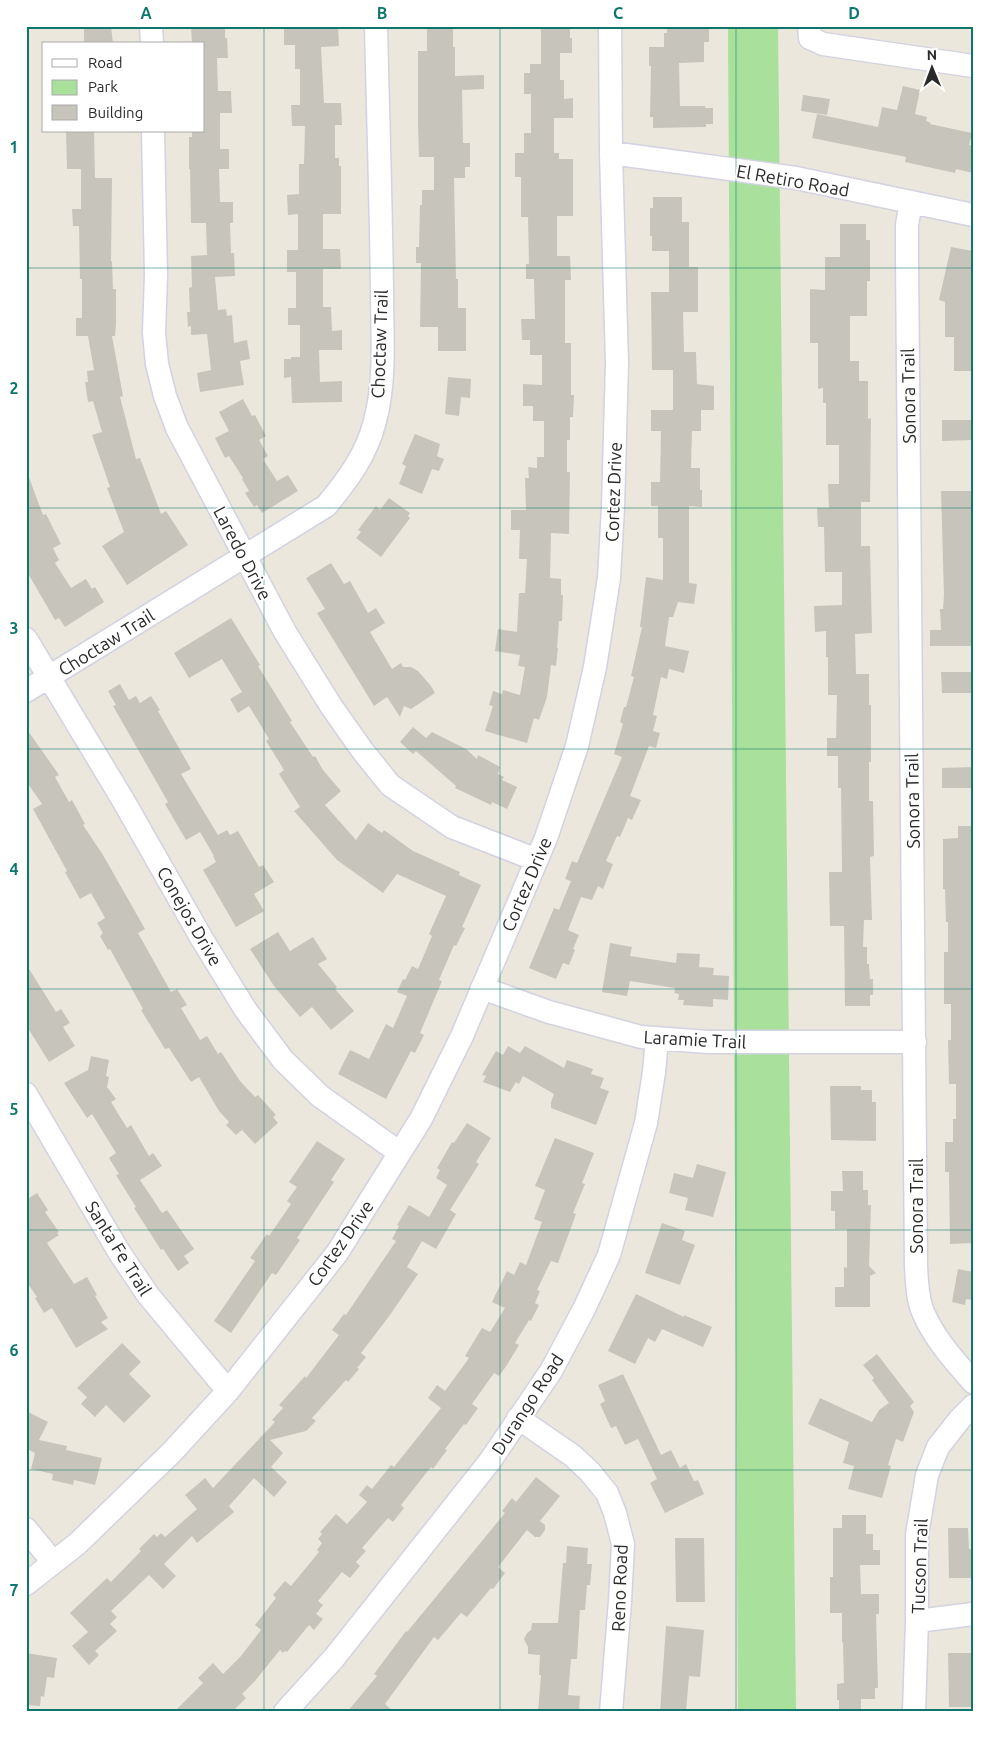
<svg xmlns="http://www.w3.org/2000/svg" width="999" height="1738" font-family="Ubuntu,sans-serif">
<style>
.green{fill:#a9e09b}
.building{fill:#c7c5bb}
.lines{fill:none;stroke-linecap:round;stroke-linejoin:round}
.minor-casing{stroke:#d2d2e2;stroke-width:25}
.minor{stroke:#fff;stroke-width:22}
.grid{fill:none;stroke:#0f766e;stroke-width:1;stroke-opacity:0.55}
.labels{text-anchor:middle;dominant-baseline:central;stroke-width:4;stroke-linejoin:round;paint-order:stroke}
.street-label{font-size:18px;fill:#2a2a2a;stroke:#fff}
.neatline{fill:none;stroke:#0f766e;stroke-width:2}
.grid-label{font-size:16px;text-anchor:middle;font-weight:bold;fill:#0f766e}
</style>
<rect width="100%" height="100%" fill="#ebe7dc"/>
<path class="green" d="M728 26H778L796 1712H738Z"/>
<path class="building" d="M84 26H111L113 44H84Z
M191 26 225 27V38H227L228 58H217L218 91H231L232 113H220V149H229V169H219L220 202H233V223H230L231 253H234L235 276 215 277 218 310 226 309 227 316 232 315 234 343 247 340 250 359 240 361 244 385 200 392 197 373 211 370 207 334 191 335V326L188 327 187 312H190L189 288 192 287 191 256 207 255 206 223H191L190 169H189V137H192V131H204V44H192Z
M338 26 339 46 321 47 324 103H341L342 125H335V158H339V166H341V214H323V249H340L341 269H323V307H331L332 331 342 330V350H319L320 382 342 381V402L292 403 291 377 284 378V359H291V357H300V325H288V308H296V272H287V250H298V214L288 215 287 195 299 194V164H304L305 126H292L291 105H300V69H295V45H284V27Z
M427 26H453V47H455V76L484 75V89L462 90 463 143H470V167H465V178H454L456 279H458V308H466V351H438V327H420L421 263H416V247H419L420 205H422V190H434V157H419L418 126V51H427Z
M541 26H570V38H572V53H560V80H564V99L573 98V118H554V153H559V159H573V216H557V256H570L571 280H565V343H571V395H574L573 417H570V440H567V472H570L569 534 551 533 550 578 561 579V595H563L562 621H559L557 648H558L556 666 551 665 547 697 539 720 534 718 527 743 485 731 493 706 489 705 493 691 502 694 503 690 520 695 525 667 518 666 520 655 495 651 498 629 517 632 519 593H525L527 559H519L520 530H511V510H526L525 478H529L528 467 537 468V457H544V421H533V406H523V384L542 385V355H530V340H522L521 319H535L534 279H526V264H529L528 217H521V177H515V153H524V133H531V94H524V73H530V64H541Z
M667 26H709V42H704V62L679 63 680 106H705V108H713V124H706V127L653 128V117H650L651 66H649V47H664V33H667Z
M903 86 920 90 915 114 927 117 926 121 931 123 930 124 972 133 969 145 973 146V173L956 169 955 173 905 162 906 157 812 138 817 114 878 127 882 107 897 110Z
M803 95 830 99 827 115 801 111Z
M66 131H94L95 178H112L111 261H112L113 289H116V324L115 336H112L123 396 120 397 136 459 140 458 161 514 166 511 188 545 127 585 102 546 124 532 107 488 110 487 92 435 102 432 93 401 88 402 85 382H88L87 371 94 370 88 336H76V318H82V279H80L79 226H73L72 209H81V169H67Z
M653 197H682V222H689V267H698V312H683L684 352H696L697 384 714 386V410H701V431H692L691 468H700V490H702V507L689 506V583L697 584 694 604 678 602 673 617H669L665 646 689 651 684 673 669 669 667 679 661 677 653 715 657 716 653 731 660 733 656 748 649 746 630 796 641 800 632 820 628 818 620 837 617 836 606 861 613 864 603 889 598 886 592 900 581 897 568 930 579 935 573 949 575 950 569 965 563 963 556 979 529 968 554 908 559 910 571 881 565 879 572 861 577 863 622 757 614 754 623 724 620 722 624 707H626L634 677 631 676 642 627H640L646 577 663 580V538H658V506H651V482H660L661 431H651V410H673V370H652L651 292H669V251H652V236H650V208H653Z
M840 224H866V240H870V281H867V316H850V361H859V381H868V419L871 418 870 502H861V546H870L872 633 855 634 856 674H869V705H871V762H869V801H873L874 856 870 857 872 920H864L863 947H867V964H869L870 979H873V995H870V1006H845L844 926H830L829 872H842L841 788H838V756H827V738H836L837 695H828V657H826V631L815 632 814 606 842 605V572H825L824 527H818L817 508H829L828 484H839V445H826V403H823V388L818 389V343H810V289L825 290V257H840Z
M951 247 973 251V371H954V337H945V302L939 300Z
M448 377 471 379 470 398 461 397 459 416 445 414Z
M243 399 252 416 255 415 266 436 259 440 268 456 263 459 277 481 288 475 298 491 262 513 257 505 254 507 245 493 249 491 242 479 243 478 229 456 225 458 215 438 229 431 219 412Z
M942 420H973V440L942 441Z
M415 434 440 444 437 456 444 459 439 471 432 469 422 494 399 484 406 466 402 464Z
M26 475H28L43 515 46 514 61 544 53 548 59 560 55 563 71 588 86 579 92 589 95 587 104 602 65 627 59 618 55 620 26 570Z
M941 491H973V646H930V630H941L940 609H943L944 595Z
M389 498 410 513 408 516 410 518 381 557 356 538 361 532 358 530 376 506 380 510Z
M331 563 344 584 350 581 368 613 376 608 385 623 370 632 392 669 401 663 403 667H411L418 671 431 686 435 693 411 709 404 706 400 717 387 697 374 706 317 613 325 609 306 578Z
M231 618 260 665 258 666 292 721 290 722 313 757 315 756 323 770 341 791 325 805 356 840 368 823 382 833 384 830 413 851 460 872 459 875 481 885 462 927 465 928 456 946 454 945 439 980 442 981 420 1033 424 1035 415 1053 411 1051 386 1099 338 1074 350 1050 369 1059 386 1024 393 1028 407 996 397 992 403 979 405 980 412 966 418 969 432 936 429 934 446 896 397 874 383 893 337 860 294 811 300 807 279 774 284 770 266 741 269 739 249 706 238 713 230 699 242 692 222 659 189 678 174 653Z
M941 672H973V693H942Z
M120 684 129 700 136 696 140 703 151 696 160 710 158 711 191 769 181 774 218 835 227 830 230 835 238 831 259 867 263 865 274 882 254 894 264 911 236 927 203 870 216 862 213 856H214L200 832 186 840 165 804 168 802 113 706 116 705 108 691Z
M413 727 426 738 432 732 466 749 477 759 478 755 500 767 498 774 504 777 502 780 517 787 507 809 492 802 491 805 455 788 456 786 416 751 413 754 400 742Z
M26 728 59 775 55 777 69 802 72 800 85 824 83 825 103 855 145 929 138 933 171 992 177 989 187 1005 181 1008 200 1040 207 1036 218 1054 221 1052 240 1081 255 1097 258 1095 276 1115 273 1117 278 1123 255 1144 242 1130 236 1135 226 1125 229 1122 219 1111 199 1077 191 1082 169 1048 165 1049 141 1010 143 1009 110 949 108 950 100 936 103 933 97 923 105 918 91 893 80 899 65 872 67 871 33 809 42 804 26 781Z
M973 767V788H942V768Z
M958 826H973V1243L950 1244 949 1172H945V1142H953V1119H956V1084H949L948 1040H951V1004H944V952H948V922H946L945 889H943V839L958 838Z
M278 932 290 951 313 937 327 959 318 964 337 987 335 989 354 1011 331 1030 312 1007 300 1017 274 986 250 949Z
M610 943 632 947 630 956 676 963 677 953 700 954 699 967 714 968 713 975 729 976 728 1000 713 999V1007L683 1005 684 1000H678L679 994 674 993 675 988 630 981 627 996 602 992Z
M26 964 56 1012 61 1009 70 1023 63 1027 75 1046 49 1062 26 1025Z
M508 1046 520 1053 525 1046 564 1068 567 1060 593 1069 591 1074 604 1078 600 1088 609 1091 596 1125 551 1108V1102L554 1094 523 1076 519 1084 516 1082 510 1092 483 1082 486 1076 482 1075 496 1051 503 1055Z
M91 1056 109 1060 106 1076 109 1077 107 1087 116 1099 111 1102 127 1128 131 1125 149 1156 153 1153 162 1166 140 1180 162 1213 167 1210 194 1249 184 1256 189 1263 178 1271 163 1249 161 1250 134 1208 136 1207 116 1175 119 1174 109 1158 116 1153 92 1114 87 1118 64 1083 88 1070Z
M830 1086H861V1090H872V1102H876V1141L831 1140Z
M467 1123 491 1138 476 1162 479 1164 450 1210 456 1214 436 1249 422 1241 407 1267 418 1274 390 1315 361 1353 366 1357 357 1368 359 1369 348 1382 346 1380 312 1418 316 1421 306 1431 270 1440 283 1453 271 1467 287 1482 274 1497 254 1478 229 1506 234 1512 197 1543 192 1536 164 1564 176 1576 163 1589 149 1575 111 1611 117 1617 110 1624 117 1631 95 1651 99 1655 89 1665 72 1646 88 1632 70 1613 107 1578 111 1582 141 1551 139 1549 154 1534 157 1537 161 1533 165 1537 197 1509 185 1495 205 1478 213 1488 275 1422 272 1420 283 1408 279 1405 305 1376 306 1378 339 1335 332 1330 344 1314 346 1315 396 1241 392 1239 399 1226 397 1225 409 1205 429 1217 447 1185 436 1178 440 1170 437 1168 452 1142 454 1143Z
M555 1138 594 1153 582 1183 585 1184 573 1213 576 1214 558 1263 551 1261 537 1290 540 1291 535 1303 539 1305 531 1321 529 1320 515 1343 519 1345 507 1365 499 1376 494 1373 472 1404 478 1408 466 1425 464 1424 445 1449 447 1450 433 1469 431 1467 401 1505 404 1508 393 1522 388 1518 362 1548 366 1551 356 1562 360 1566 350 1578 342 1572 318 1601 323 1605 316 1614 323 1619 314 1630 309 1625 287 1652 285 1651 283 1653 280 1650 255 1681 242 1694 246 1698 232 1712H174L203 1683 198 1678 213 1663 223 1674 241 1656 261 1630 255 1625 276 1598 273 1595 285 1581 291 1586 319 1552 317 1550 322 1543 318 1539 322 1534 320 1532 336 1514 347 1524 367 1502 359 1495 367 1485 372 1489 391 1465 394 1467 441 1408 428 1398 437 1385 445 1391 469 1358 465 1356 482 1328 490 1332 505 1308 492 1302 507 1271 514 1275 520 1262 526 1265 542 1222 534 1219 545 1190 535 1186Z
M317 1141 345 1159 331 1180 334 1182 297 1238 300 1240 276 1275 272 1273 231 1333 214 1321 255 1261 250 1258 267 1234 269 1236 291 1204 287 1201 297 1187 289 1182Z
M697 1164 726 1172 713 1217 685 1210 688 1198 669 1193 674 1173 693 1178Z
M842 1171H863V1190H868V1205H871L869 1266 876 1273 870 1276V1307H835V1287H844V1267L847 1268V1229H835V1211H831V1191H843Z
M37 1193 48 1210 45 1212 59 1232 57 1233 59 1235 47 1243 74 1284 87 1277 97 1295 95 1296 108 1318 101 1322 108 1329 76 1348 52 1308 44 1313 35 1298 37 1297 26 1281V1200Z
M662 1223 685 1231 682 1240 695 1245 680 1285 645 1273Z
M958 1269 973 1272V1300L966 1299 965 1305 952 1302Z
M636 1294 684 1317V1315L712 1327 703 1347 662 1329 655 1342 648 1338 635 1364 608 1351Z
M122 1343 141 1362 129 1374 151 1396 124 1423 106 1405 95 1417 81 1404 87 1397 77 1388Z
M877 1354 914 1402 910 1406 914 1412 903 1442 896 1439 888 1465 891 1466 882 1498 848 1489 854 1466 843 1463 849 1442 808 1424 820 1398 872 1422 879 1410 889 1403 872 1380 874 1378 863 1365Z
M623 1374 661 1455 671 1450 680 1468 686 1464 694 1481 698 1480 704 1494 665 1513 650 1483 657 1479 638 1439 625 1445 616 1426 611 1428 600 1404 605 1401 598 1385Z
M26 1411 48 1422 39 1440 67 1446 66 1450 102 1458 95 1485 74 1480 73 1485 52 1480 53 1474 31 1469 35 1453 26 1448Z
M536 1477 560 1496 540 1521 545 1525V1530L540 1537H535L527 1530 498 1567 505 1573 493 1589 491 1588 467 1617 461 1613 438 1640 434 1637 385 1704 394 1712H347L377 1676 374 1674 406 1631 407 1632 505 1513 502 1511 512 1498 516 1502Z
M842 1515H866V1534H873V1550H880V1565H860L861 1594H879V1614H876L878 1688H875V1699H861V1709H839V1700H837V1684L844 1683 843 1642H842V1613H830V1577H833V1528H842Z
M948 1528H968L969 1549H973V1578H949Z
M675 1538H704L705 1602H676Z
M567 1546 588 1548 587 1564H592L590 1585H587L585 1610H580L577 1659H571L568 1695 580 1696 579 1712H538L541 1675H539L540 1655 528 1654V1647L524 1639 527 1633 531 1630 532 1623H558L563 1563H566Z
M666 1626 704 1630 700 1677 689 1676 686 1712H660Z
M26 1653 57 1658 54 1678 47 1677 44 1697 41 1696 40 1706 26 1705Z
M948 1653H973V1707H949Z"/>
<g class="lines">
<defs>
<path id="minor" d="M151 26 152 44
M809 26 810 38 823 44 973 66
M153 131 156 275 154 333 157 364 165 396 177 428 285 632 331 706 362 750 390 785 452 827 537 860
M611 153 796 178 973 215
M911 202 907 225V259L916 1266C917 1281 917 1298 923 1312 935 1340 954 1360 973 1382
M26 639 123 800 202 939 245 1009 283 1060 320 1096 393 1148 401 1150
M26 691 326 506C347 481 367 454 375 421 386 380 382 335 382 292 381 204 378 115 376 26
M482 988 549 1012 641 1037 708 1042H915
M26 1094 119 1252 148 1295 228 1391
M518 1418 573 1456 590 1472 607 1493 615 1513 623 1544 620 1601 611 1712
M26 1529 53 1562
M26 1584 77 1544 172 1452 228 1391 337 1253 421 1119 462 1036 546 838 577 746 595 667 609 578 613 507 617 363 611 153 610 26
M917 1621 973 1614
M285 1712 334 1658 490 1461 551 1371 584 1309 609 1255 646 1123 654 1072 657 1039
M914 1712 917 1621V1535L927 1475 938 1447 960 1419 973 1406"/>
</defs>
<use href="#minor" class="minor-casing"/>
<use href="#minor" class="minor"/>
</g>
<path class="grid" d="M264 26V1712M500 26V1712M736 26V1712M26 268H973M26 508H973M26 749H973M26 989H973M26 1230H973M26 1470H973"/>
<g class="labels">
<g class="street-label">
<text transform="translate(793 180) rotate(10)">El Retiro Road</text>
<text transform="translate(379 344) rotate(-88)">Choctaw Trail</text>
<text transform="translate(908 396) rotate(-91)">Sonora Trail</text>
<text transform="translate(613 492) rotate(-88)">Cortez Drive</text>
<text transform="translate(243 553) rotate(62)">Laredo Drive</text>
<text transform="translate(106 642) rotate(-32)">Choctaw Trail</text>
<text transform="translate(912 801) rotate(-91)">Sonora Trail</text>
<text transform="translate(526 884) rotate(-67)">Cortez Drive</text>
<text transform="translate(190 916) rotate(60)">Conejos Drive</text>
<text transform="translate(695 1039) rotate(3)">Laramie Trail</text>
<text transform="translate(916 1206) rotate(-90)">Sonora Trail</text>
<text transform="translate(340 1243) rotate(-55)">Cortez Drive</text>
<text transform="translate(119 1248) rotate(58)">Santa Fe Trail</text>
<text transform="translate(527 1404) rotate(-57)">Durango Road</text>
<text transform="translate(919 1566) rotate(-88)">Tucson Trail</text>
<text transform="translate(619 1588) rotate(-88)">Reno Road</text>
</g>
</g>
<rect width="999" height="1738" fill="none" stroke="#ffffff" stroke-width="55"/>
<rect x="42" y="42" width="162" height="90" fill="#ffffff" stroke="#aaaaaa"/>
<rect x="52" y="59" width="25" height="8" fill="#ffffff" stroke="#aaaaaa"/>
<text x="88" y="68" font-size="15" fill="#2a2a2a">Road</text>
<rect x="52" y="80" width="25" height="15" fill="#a9e09b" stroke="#aaaaaa"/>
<text x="88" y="92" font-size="15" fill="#2a2a2a">Park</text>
<rect x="52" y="105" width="25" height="15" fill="#c7c5bb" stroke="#aaaaaa"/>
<text x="88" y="118" font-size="15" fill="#2a2a2a">Building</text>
<g transform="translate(932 68) rotate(359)" stroke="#ffffff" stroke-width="4" paint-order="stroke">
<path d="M0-4L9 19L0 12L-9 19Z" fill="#2a2a2a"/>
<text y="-8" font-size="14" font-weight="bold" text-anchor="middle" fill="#2a2a2a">N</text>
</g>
<rect x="28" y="28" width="944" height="1682" class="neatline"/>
<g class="grid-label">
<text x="146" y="19">A</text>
<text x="382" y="19">B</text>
<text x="618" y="19">C</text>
<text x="854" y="19">D</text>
<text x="14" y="153">1</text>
<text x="14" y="394">2</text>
<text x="14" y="634">3</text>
<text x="14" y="875">4</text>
<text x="14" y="1115">5</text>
<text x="14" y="1356">6</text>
<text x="14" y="1596">7</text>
</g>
</svg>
